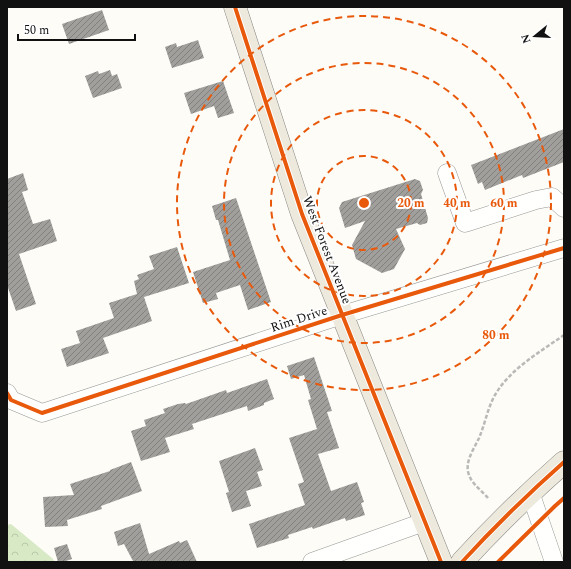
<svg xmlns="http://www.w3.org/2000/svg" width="571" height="569" font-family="Spectral,serif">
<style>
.forest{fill:url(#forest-crowns)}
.building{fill:url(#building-hatch)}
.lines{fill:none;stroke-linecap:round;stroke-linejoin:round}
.minor-casing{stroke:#979795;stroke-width:19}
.major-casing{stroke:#858482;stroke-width:23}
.path{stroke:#b9b9b8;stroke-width:2.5;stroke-dasharray:4 2;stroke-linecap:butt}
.minor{stroke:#fffffe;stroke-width:18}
.major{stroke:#ede9dc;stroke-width:22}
.cycleway-casing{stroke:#fff;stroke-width:6}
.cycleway{stroke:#e8590c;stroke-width:4}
.ring{fill:none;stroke:#e8590c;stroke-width:2;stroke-dasharray:7 5}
.labels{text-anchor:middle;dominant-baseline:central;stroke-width:4;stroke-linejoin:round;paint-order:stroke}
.street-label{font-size:13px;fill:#111;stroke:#fff}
.centre{fill:#e8590c;stroke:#fff;stroke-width:2}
.ring-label{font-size:12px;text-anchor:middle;font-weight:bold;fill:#e8590c;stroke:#fff;stroke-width:4;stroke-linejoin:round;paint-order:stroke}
</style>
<defs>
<pattern id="forest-crowns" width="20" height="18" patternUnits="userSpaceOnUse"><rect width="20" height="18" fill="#d8eac5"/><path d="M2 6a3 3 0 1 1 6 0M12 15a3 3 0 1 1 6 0" fill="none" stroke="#b8c8a8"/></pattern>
<pattern id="building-hatch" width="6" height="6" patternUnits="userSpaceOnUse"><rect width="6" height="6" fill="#a19f9c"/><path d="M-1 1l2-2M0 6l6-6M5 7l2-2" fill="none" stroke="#82807e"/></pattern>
</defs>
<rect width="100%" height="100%" fill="#fdfcf7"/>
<path class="forest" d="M11 524 52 558 55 562H7V525Z"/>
<path class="building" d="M102 10 109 30 69 44 62 24Z
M198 40 204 58 172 68 165 47 176 43 177 47Z
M110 70 112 76 117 74 122 88 93 98 85 76 98 71 99 74Z
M223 81 234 113 218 118 214 106 191 114 184 93Z
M564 129V162L523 178 522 175 485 190 482 182 478 184 471 165Z
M23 173 28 190 22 192 33 224 50 219 57 241 19 254 36 304 16 311 7 285V179Z
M415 179 420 181 423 190 421 194 428 218 427 223 420 225 417 223 396 229 405 249 394 269 382 273 356 259 352 245 365 221 345 228 339 208 342 202Z
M236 198 271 302 248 310 240 285 216 293 218 299 203 303 193 272 230 260 218 220H216L212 206Z
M177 247 189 283 144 297 152 321 103 338 109 353 67 367 61 349 80 343 76 331 114 318 109 303 137 294 134 281 139 279 137 275 154 269 149 256Z
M314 357 332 411 327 412 339 448 318 454 331 491 357 482 364 502 361 503 365 515 346 521 345 518 313 529 312 527 288 535 289 538 257 548 249 524 305 505 298 484 304 482 289 438 317 429 308 400 311 399 304 375 291 379 287 366Z
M267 379 274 399 264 403V405L248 411 247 406 192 424 194 429 165 438 170 452 141 461 131 431 146 426 144 420 165 413 163 409 178 404 185 403 186 404 226 390 227 393Z
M255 448 263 470 257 472 262 486 246 491 251 506 232 512 226 493 229 492 219 461Z
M131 462 142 491 101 506 102 509 67 520 68 526 45 527 43 497 74 495 70 484 110 471V470Z
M140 523 149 554 179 541 180 543 187 540 197 562H132L133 561 124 544 118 546 114 532Z
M67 544 72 559 63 562H58L54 548Z"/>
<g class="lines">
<defs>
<path id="minor" d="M447 173 465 223 536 200 552 197 564 208
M7 393 11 400 42 413 342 315 564 248
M530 492 554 562
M312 562 424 522"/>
<path id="major" d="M235 7 302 214 441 562
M462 562C494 527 528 494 564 462"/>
</defs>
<use href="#minor" class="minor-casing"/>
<use href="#major" class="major-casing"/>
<path class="path" d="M488 498C482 491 472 484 469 475 464 462 474 449 479 438 485 424 488 407 495 395 510 369 540 352 564 335"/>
<use href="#minor" class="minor"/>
<use href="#major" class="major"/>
<defs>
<path id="cycleway" d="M235 7 302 214 441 562
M7 393 11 400 42 413 342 315 564 248
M462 562C494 527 528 494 564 462
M498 562 555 506 564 498"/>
</defs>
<use href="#cycleway" class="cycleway-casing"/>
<use href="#cycleway" class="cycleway"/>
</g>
<g class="ring">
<circle cx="364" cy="203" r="47"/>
<circle cx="364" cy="203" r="93"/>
<circle cx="364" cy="203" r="140"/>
<circle cx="364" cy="203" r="187"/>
</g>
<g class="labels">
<g class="street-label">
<text transform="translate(327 250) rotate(69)">West Forest Avenue</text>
<text transform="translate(299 319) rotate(-18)">Rim Drive</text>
</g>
</g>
<circle cx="364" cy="203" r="6" class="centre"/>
<g class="ring-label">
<text x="411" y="207">20 m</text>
<text x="457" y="207">40 m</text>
<text x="504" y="207">60 m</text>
<text x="496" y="339">80 m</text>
</g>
<rect width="571" height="569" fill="none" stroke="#111111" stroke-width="16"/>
<g transform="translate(535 36) rotate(252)" stroke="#ffffff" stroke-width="3" paint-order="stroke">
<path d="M0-3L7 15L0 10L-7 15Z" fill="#111111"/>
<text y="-6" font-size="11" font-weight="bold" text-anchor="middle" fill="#111111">N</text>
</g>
<path d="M18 34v6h117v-6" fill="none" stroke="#111111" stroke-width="2"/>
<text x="24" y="34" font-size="12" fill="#111111" stroke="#ffffff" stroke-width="3" paint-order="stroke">50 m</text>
</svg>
